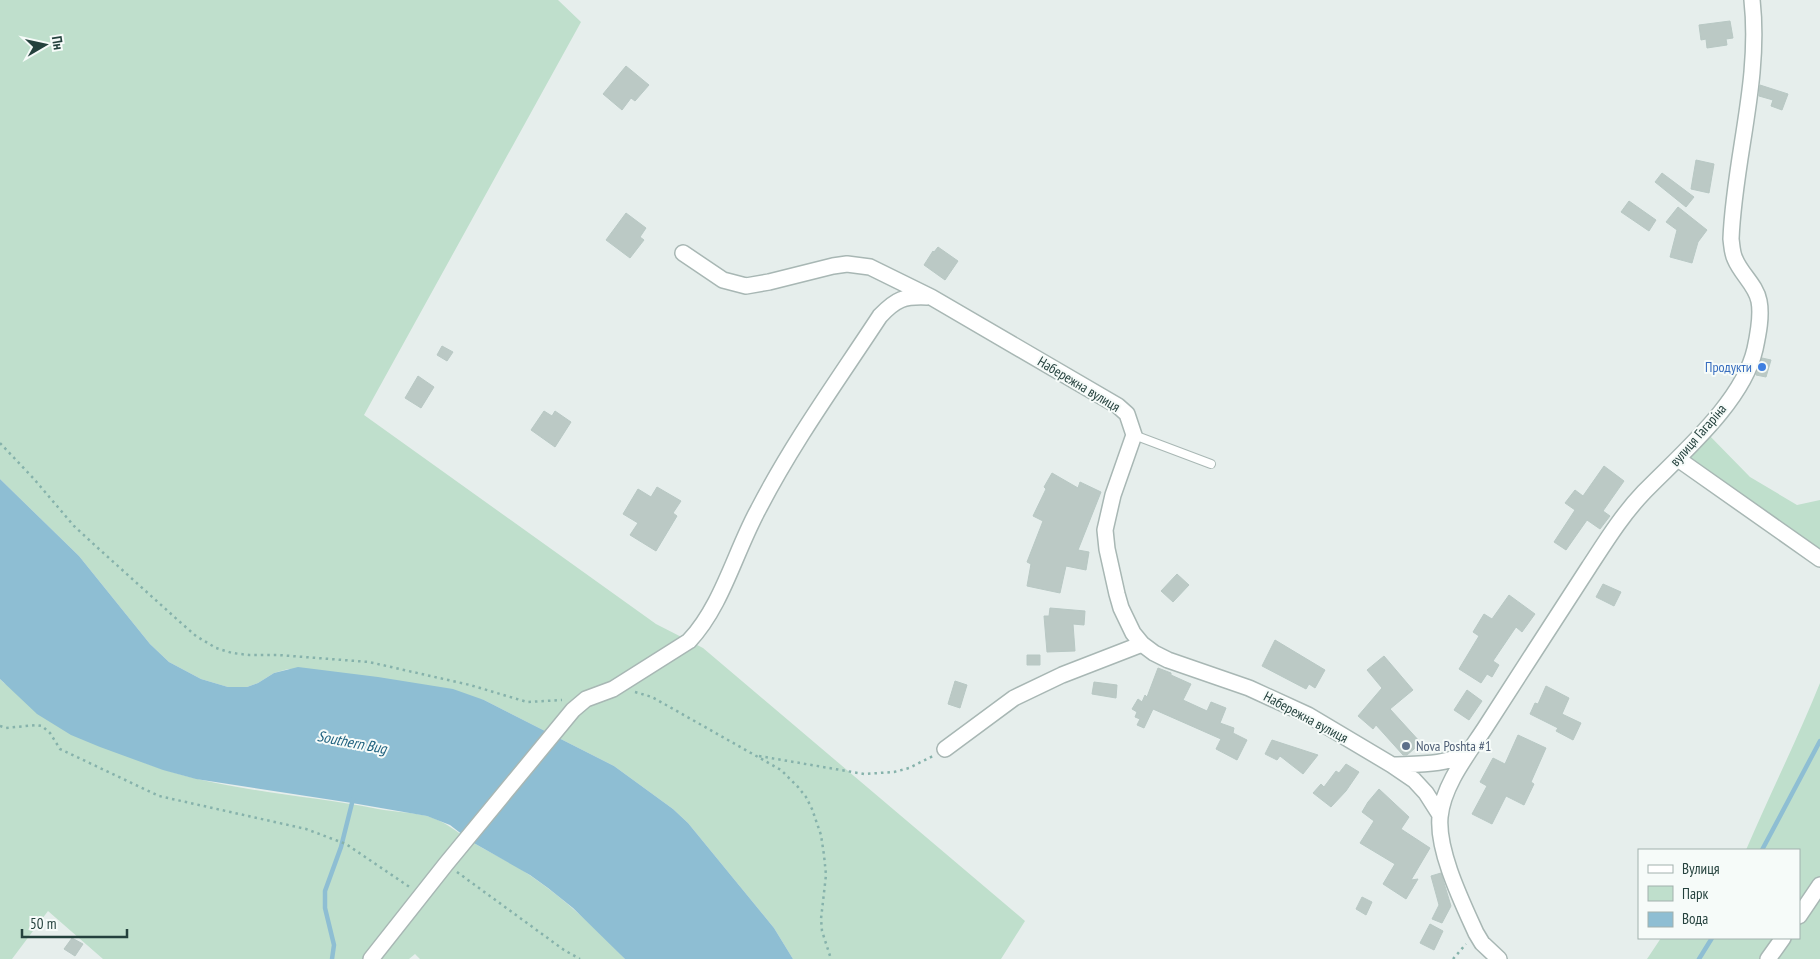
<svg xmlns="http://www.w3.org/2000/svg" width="1820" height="959" font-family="'PT Sans Narrow',sans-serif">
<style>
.green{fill:#bfdfcc}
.water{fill:#8ebed3}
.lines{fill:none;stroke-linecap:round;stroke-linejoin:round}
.stream{stroke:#8ebed3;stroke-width:4.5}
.building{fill:#bbc9c5;stroke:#b8c8c4}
.service-casing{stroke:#a8b7b4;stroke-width:10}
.minor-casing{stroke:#a8b7b4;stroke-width:18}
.path{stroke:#86b2ab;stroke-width:2.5;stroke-dasharray:2.5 4;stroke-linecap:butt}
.service{stroke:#fff;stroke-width:8}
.minor{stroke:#fff;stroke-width:15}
.shop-dot{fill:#3f7fe0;stroke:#f6fbf9;stroke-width:2}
.service-dot{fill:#5c6f8a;stroke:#f6fbf9;stroke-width:2}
.labels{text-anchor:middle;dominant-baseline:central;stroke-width:4;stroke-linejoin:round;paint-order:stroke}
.shop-label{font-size:14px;fill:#366cbe;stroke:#f6fbf9;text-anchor:end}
.street-label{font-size:14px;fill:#24413d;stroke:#f6fbf9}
.service-label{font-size:14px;fill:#4e5e75;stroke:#f6fbf9;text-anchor:start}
.water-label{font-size:15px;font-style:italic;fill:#1d607e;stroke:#f6fbf9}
</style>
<rect width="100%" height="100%" fill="#e6eeec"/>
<path class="green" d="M0 0H558L581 22 364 415 656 624 703 648 1025 921 1001 959H793L774 928 688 823 673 809 614 766 484 700 288 669 274 673 258 683 247 687H228L201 679 169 662 150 644 79 556 0 479Z
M1705 431 1750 477 1797 505 1820 500V559L1678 459Z
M0 679 4 683 145 763C219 791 301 794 378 809 394 812 411 812 427 816 445 821 457 832 472 842 492 854 513 863 531 876 566 900 596 928 625 959H420L415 954 409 959H103L48 911 12 959H0Z
M1820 683V959H1647L1661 938H1799V850H1746C1770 794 1797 740 1820 683Z"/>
<path class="water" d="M0 479 79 556 150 644 169 662 201 679 228 687H247L258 683 274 673 298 667 378 677 453 689 484 700 614 766 673 809 688 823 774 928 793 959H625L573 908 548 888 530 875 472 842 450 825 427 816 352 803 196 779 163 770 100 747 71 735 37 714 0 679Z"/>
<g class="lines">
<path class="stream" d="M1762 850 1820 741
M332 959 334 945 325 908V891L341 847 353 799
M1699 959 1712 938"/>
</g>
<path class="building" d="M1730 21 1733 38 1726 39 1727 45 1707 48 1706 39 1701 40 1699 25Z
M626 66 649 85 635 101 631 98 622 110 603 94Z
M1760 85 1788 94 1782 110 1771 106 1773 100 1759 96Z
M1696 160 1714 164 1709 193 1691 189Z
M1662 173 1694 197 1686 207 1655 182Z
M1629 201 1656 220 1649 231 1621 212Z
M1678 207 1707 230 1698 242 1692 263 1670 257 1677 230 1666 222Z
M626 213 646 228 640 237 644 240 630 258 606 240Z
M938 247 958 261 945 280 924 265 933 251 934 252Z
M442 346 453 352 447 361 437 355Z
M1762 358 1771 360 1766 377 1756 375Z
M418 376 434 387 421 408 405 398Z
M544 411 552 416 555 411 571 422 555 447 531 430Z
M1604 466 1624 481 1603 511 1610 516 1600 529 1587 520 1566 550 1554 542 1575 510 1565 503 1575 490 1583 496Z
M1052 473 1078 488 1080 482 1101 492 1078 550 1089 552 1086 570 1066 566 1060 593 1027 586 1031 564 1027 562 1043 521 1033 516 1046 489 1044 487Z
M657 487 681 501 673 513 677 516 656 551 630 535 638 523 623 514 638 489 651 497Z
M1177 574 1189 585 1173 602 1161 591Z
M1603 584 1621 592 1614 606 1596 597Z
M1509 595 1535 614 1522 632 1516 627 1493 661 1499 665 1492 677 1487 674 1481 683 1459 669 1479 636 1473 632 1484 614 1492 619Z
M1050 608 1085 611 1084 625 1073 624 1075 651 1047 652 1044 616H1049Z
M1275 640 1325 670 1315 688 1309 684 1306 689 1262 666Z
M1027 655H1040V665H1027Z
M1384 656 1413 690 1390 709 1421 743 1407 755H1403L1376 725 1373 729 1358 716 1382 688 1367 670Z
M1158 668 1171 673V675L1191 684 1183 700 1207 711 1211 702 1226 708 1220 723 1234 728 1233 733 1247 740 1237 760 1216 749 1221 739 1153 709 1144 728 1137 725 1140 719 1135 717 1137 712 1132 709 1138 699 1142 702 1145 695 1147 697Z
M955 681 967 685 960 708 948 704Z
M1094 682 1117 685 1116 698 1092 694Z
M1546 686 1569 698 1562 714 1581 723 1573 740 1556 731 1558 728 1530 714 1535 703 1538 704Z
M1467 690 1482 701 1469 720 1454 710Z
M1518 735 1546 748 1531 782 1534 784 1524 805 1506 796 1492 824 1472 814 1487 786 1480 782 1493 758 1505 764Z
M1272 740 1318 755 1303 774 1280 756 1277 760 1265 754Z
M1346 764 1359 772 1346 791 1331 807 1313 793 1321 784 1324 787 1336 771 1339 773Z
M1379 789 1409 817 1401 829 1430 848 1411 880 1418 879 1406 899 1383 884 1395 864 1360 843 1374 821 1362 812 1368 802Z
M1441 873 1451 906 1442 923 1432 919 1439 905 1431 876Z
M1362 897 1372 902 1366 915 1356 909Z
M1430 924 1443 931 1434 950 1420 943Z
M72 938 83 944 75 956 64 949Z"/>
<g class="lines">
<defs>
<path id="service" d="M1134 435 1211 464"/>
<path id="minor" d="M683 253 723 280 746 286 769 282 833 266 847 264 870 267 931 297 1118 406 1127 414 1134 435 1113 495 1105 530 1107 549 1117 594 1121 608 1133 633 1142 644 1154 653 1168 660 1249 688 1308 715 1392 765 1414 780 1426 793 1440 815
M1678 459 1820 559
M945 749 1014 698 1062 675 1142 644
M1392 765C1420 764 1446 766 1469 751
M1799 916 1820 885
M371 959 446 864 573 710 586 699 613 689 689 641C722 606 735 552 758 510 793 442 838 380 880 316 896 299 904 296 927 297
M1499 959 1482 943 1476 933C1462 902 1437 851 1440 817 1443 785 1468 754 1485 728 1501 703 1517 678 1534 652 1552 624 1570 596 1589 567 1606 541 1622 515 1644 492 1681 454 1743 402 1755 349 1758 335 1762 316 1759 301 1756 285 1741 274 1735 259 1732 253 1732 246 1731 239 1734 159 1761 81 1752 0
M1768 959 1783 938"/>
</defs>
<use href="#service" class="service-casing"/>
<use href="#minor" class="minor-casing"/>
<path class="path" d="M0 443 34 479 74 526 99 549 180 622 196 636 216 648 232 653 249 655H278L369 662 470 685 527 702 562 700
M635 692 652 697 781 770 798 787 806 797 812 809 821 835 824 855 826 875 821 919 822 931 831 959
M0 726 6 728 36 725 42 726 50 733 60 749 159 796 306 829 346 844 411 888
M759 756 864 774 894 772 909 768 933 756
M457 872 564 950 580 959
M1453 959 1466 944"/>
<use href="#service" class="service"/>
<use href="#minor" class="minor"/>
</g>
<circle class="shop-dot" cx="1762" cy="367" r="5"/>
<circle class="service-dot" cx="1406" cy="746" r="5"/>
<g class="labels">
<g class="shop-label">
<text x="1752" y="367">Продукти</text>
</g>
<g class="street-label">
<text transform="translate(1079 384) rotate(31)">Набережна вулиця</text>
<text transform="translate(1698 435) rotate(-49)">вулиця Гагаріна</text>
<text transform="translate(1306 717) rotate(28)">Набережна вулиця</text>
</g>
<g class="service-label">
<text x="1416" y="746">Nova Poshta #1</text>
</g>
<g class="water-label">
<text transform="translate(352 742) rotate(11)">Southern Bug</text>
</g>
</g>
<rect x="1638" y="849" width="162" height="90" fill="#f6fbf9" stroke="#a2b1ae"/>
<rect x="1648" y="865" width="25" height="8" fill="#ffffff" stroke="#a2b1ae"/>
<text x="1682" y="874" font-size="15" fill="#24413d">Вулиця</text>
<rect x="1648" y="886" width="25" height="15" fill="#bfdfcc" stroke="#a2b1ae"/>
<text x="1682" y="899" font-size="15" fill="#24413d">Парк</text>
<rect x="1648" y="912" width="25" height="15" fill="#8ebed3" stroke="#a2b1ae"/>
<text x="1682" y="924" font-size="15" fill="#24413d">Вода</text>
<g transform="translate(45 45) rotate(81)" stroke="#f6fbf9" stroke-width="4" paint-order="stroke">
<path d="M0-4L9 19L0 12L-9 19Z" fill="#24413d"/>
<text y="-8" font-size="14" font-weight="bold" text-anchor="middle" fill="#24413d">Пн</text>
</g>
<path d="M22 929v8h105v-8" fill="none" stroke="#24413d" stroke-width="2.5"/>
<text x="30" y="929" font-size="15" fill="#24413d" stroke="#f6fbf9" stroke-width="4" paint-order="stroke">50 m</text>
</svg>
